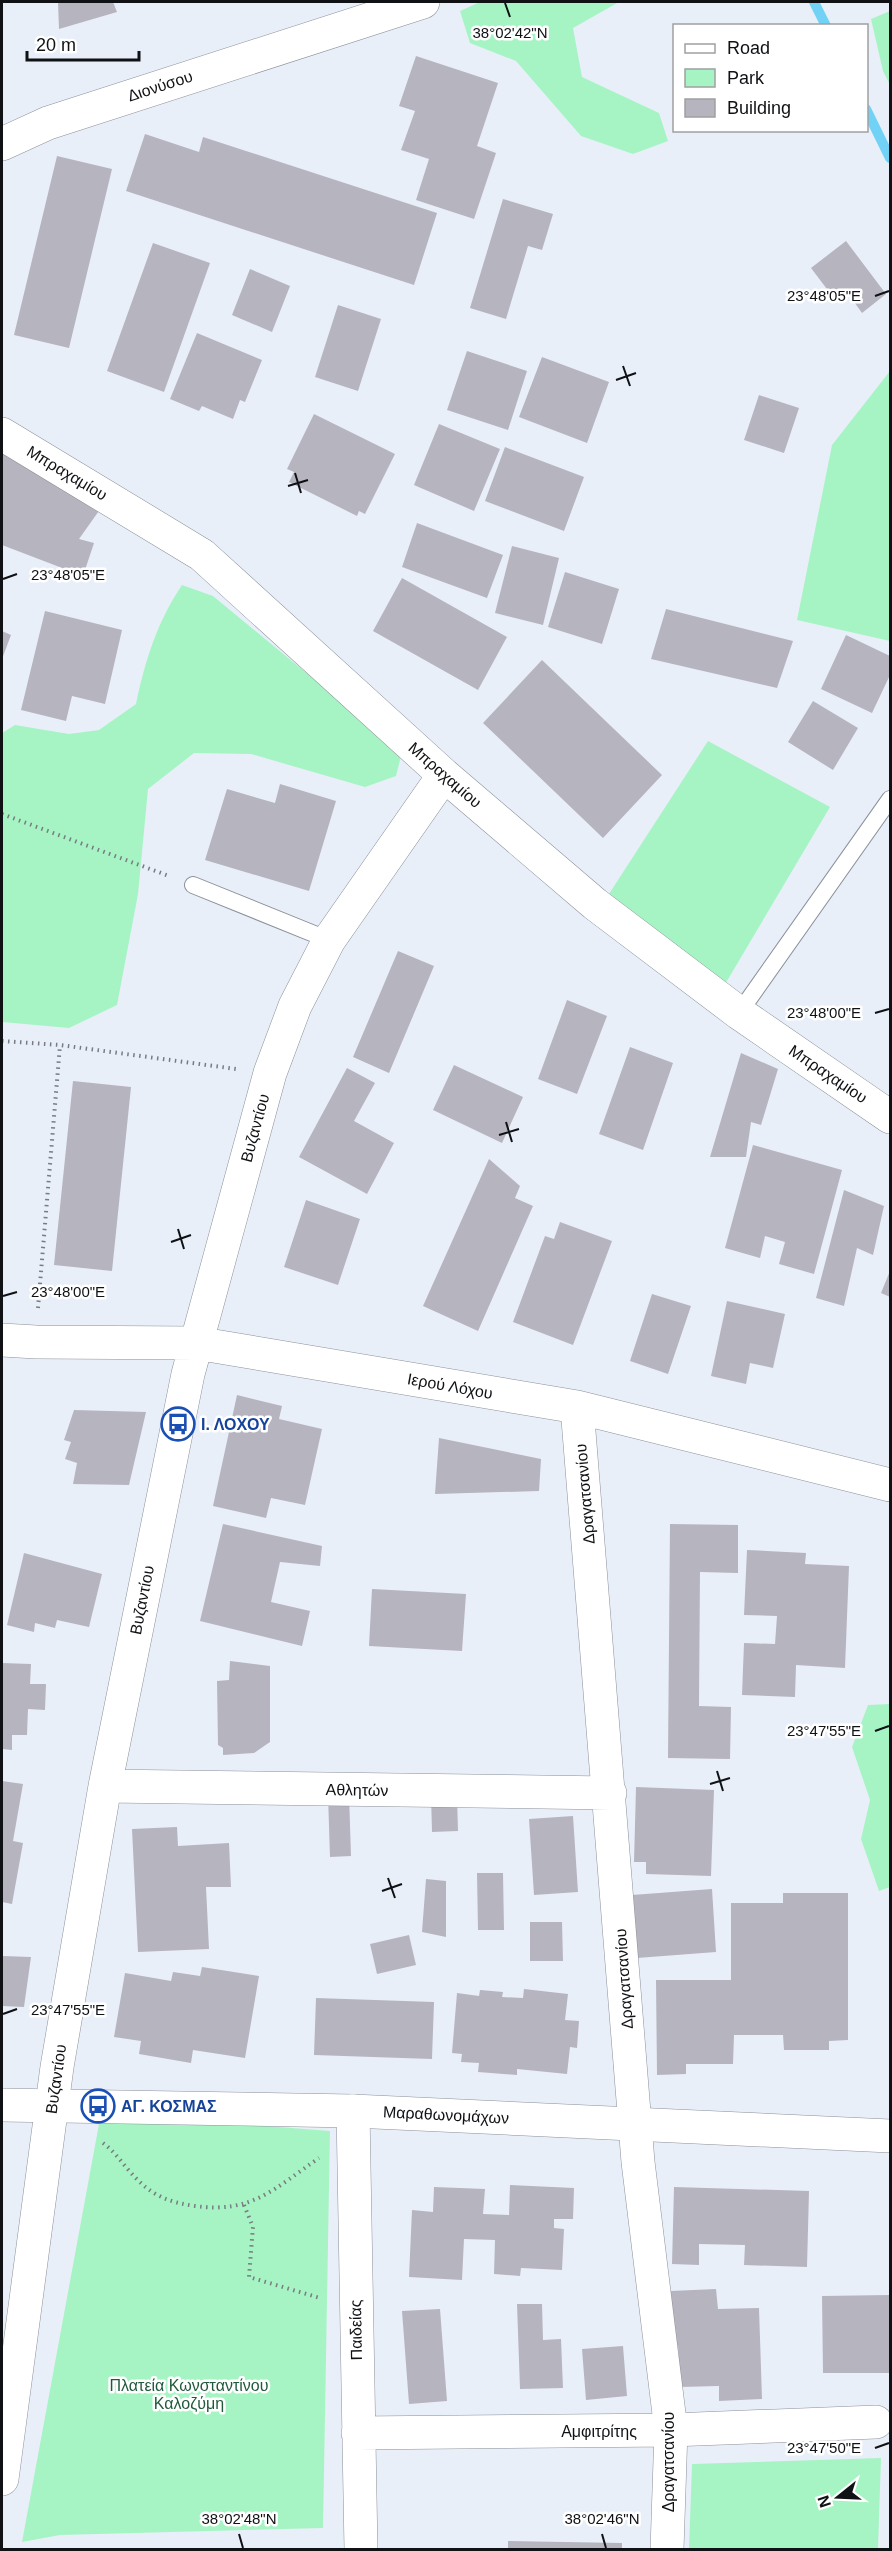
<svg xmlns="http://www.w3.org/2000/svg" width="892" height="2551" font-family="Helvetica,sans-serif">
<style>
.green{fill:#a6f4c4}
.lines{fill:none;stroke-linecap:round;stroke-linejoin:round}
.stream{stroke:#72d2f6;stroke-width:10}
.building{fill:#b6b4bf}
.service-casing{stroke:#8b919a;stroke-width:18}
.minor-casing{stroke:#8b919a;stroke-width:34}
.tertiary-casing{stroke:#8b919a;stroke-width:34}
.path{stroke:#787c82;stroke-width:4;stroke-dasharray:1.5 4.5;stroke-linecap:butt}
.service{stroke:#fff;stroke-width:16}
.minor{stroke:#fff;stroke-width:33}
.tertiary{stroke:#fff;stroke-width:33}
.ticks{fill:none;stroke:#0f1114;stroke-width:2}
.labels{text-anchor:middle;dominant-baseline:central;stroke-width:5;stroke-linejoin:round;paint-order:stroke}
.street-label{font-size:16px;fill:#0f1114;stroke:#fff}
.transit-label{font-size:16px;font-weight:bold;fill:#164399;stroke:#fff;text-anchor:start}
.park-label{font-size:16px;fill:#205a3b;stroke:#fff}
.ticks-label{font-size:15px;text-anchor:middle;fill:#0f1114;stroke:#fff;stroke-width:5;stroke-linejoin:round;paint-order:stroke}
</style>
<rect width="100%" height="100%" fill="#e9eff9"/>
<path class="green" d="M480 2H619L573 28 582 77 659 113 668 141 633 154 581 136 516 61 470 43 460 11Z
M890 11V85L883 71 871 19Z
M890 371V641L797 620 832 445Z
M182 585 213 596 402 752 396 776 365 787 251 754 194 753 148 789 138 894 117 1005 69 1028 2 1022V733L15 725 69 734 99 730 136 704C145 661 157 622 182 585Z
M708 741 830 807 724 986 607 897Z
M890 1704V1887L879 1891 861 1839 870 1800 852 1747 868 1705Z
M101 2113 330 2131 323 2528 60 2535 22 2542Z
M881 2458 878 2549H689L692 2464Z"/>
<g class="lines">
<path class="stream" d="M814 2 826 26
M866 109 890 158"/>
</g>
<path class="building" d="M58 2H113L117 12 59 29Z
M416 56 498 83 477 146 496 153 474 219 416 200 429 159 401 150 415 111 399 106Z
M145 134 199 152 203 137 437 213 414 285 126 191Z
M57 156 112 169 69 348 14 335Z
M503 199 553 214 542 250 528 246 506 319 470 308Z
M846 241 886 294 862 313 847 292 836 301 811 268Z
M153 243 210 263 164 392 107 371Z
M250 269 290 286 272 332 232 315Z
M338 305 381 319 358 391 315 377Z
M197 333 262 360 245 402 240 400 233 419 202 406 199 411 170 399Z
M467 351 527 371 508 430 447 410Z
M542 357 609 382 587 443 519 417Z
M759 395 799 408 784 453 744 440Z
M314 414 395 454 365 514 359 511 357 516 289 482 294 472 287 469Z
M439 424 500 449 474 511 414 485Z
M505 447 584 477 564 531 485 501Z
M2 449 101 508 79 539 94 543 83 576 2 545Z
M417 523 503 555 487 598 402 567Z
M512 546 559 558 543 625 495 613Z
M565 572 619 589 602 644 548 627Z
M402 578 507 637 478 690 373 631Z
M666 609 793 641 777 688 651 659Z
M45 611 122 630 105 704 72 696 66 721 21 710Z
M2 631 11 635 2 659Z
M846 635 890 656V675L872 713 821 689Z
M542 660 662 775 603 838 483 723Z
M813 701 858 728 833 770 788 742Z
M280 784 336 801 309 891 205 860 227 789 275 803Z
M398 951 434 966 389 1073 353 1057Z
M567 1000 607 1016 577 1094 538 1079Z
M630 1047 673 1063 643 1150 599 1134Z
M741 1053 778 1069 761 1125 751 1122 746 1157H710Z
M454 1065 523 1097 502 1143 433 1110Z
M347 1068 375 1083 354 1121 394 1143 367 1194 299 1157Z
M73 1081 131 1087 112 1271 54 1265Z
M753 1145 842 1170 814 1274 779 1264 785 1242 765 1236 760 1258 725 1248Z
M489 1159 520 1186 515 1198 533 1206 478 1331 423 1306Z
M844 1190 884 1206 873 1255 857 1248 844 1306 816 1298Z
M306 1200 360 1219 338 1285 284 1267Z
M560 1222 612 1241 573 1345 513 1322 545 1236 554 1239Z
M890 1271V1297L881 1293Z
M652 1294 691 1306 668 1374 630 1361Z
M727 1301 785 1314 773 1368 750 1363 746 1384 711 1376Z
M237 1395 282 1406 279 1419 322 1429 305 1505 271 1498 266 1518 213 1506Z
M74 1410 146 1412 129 1485 73 1484 77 1463 65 1459 71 1442 64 1440Z
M439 1438 541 1459 539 1491 435 1494Z
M223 1524 322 1546 320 1566 280 1562 271 1602 310 1611 302 1646 200 1621Z
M670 1524 738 1525V1573L700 1572 699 1706 731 1707 730 1759 668 1758Z
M747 1550 806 1553 805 1564 849 1566 845 1668 796 1665 795 1697 742 1695 744 1643 775 1644 777 1616 744 1615Z
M24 1553 102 1574 89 1627 57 1620 55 1628 35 1623 34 1632 7 1625Z
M372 1589 466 1594 462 1651 369 1646Z
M230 1661 270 1666V1742L254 1753 223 1755V1748L218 1745 217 1681 229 1680Z
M2 1663 31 1664 30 1684H46L45 1710 28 1709 27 1735H12V1750L2 1749Z
M2 1781 23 1784 13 1841 23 1843 12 1904 2 1902Z
M636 1787 714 1790 711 1876 646 1874V1862H634Z
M349 1794 351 1856 330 1857 328 1795Z
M431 1796H457L458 1831 432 1832Z
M573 1816 578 1892 534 1895 529 1819Z
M177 1827 178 1846 229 1843 231 1887H206L209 1949 138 1952 132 1829Z
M477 1873H503L504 1930H478Z
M426 1879 446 1881V1937L422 1932Z
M712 1889 716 1952 637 1958 632 1895Z
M783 1893H848V2040L829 2041V2050H784L783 2035H734L733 2064H686V2074L657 2075 656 1980H731V1903H783Z
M530 1922H562L563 1961H530Z
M409 1935 416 1965 377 1974 370 1944Z
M2 1956 31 1957 24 2007 2 2006Z
M202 1967 259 1976 245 2058 193 2050 191 2063 139 2054 141 2041 114 2037 125 1973 171 1981 173 1972 200 1976Z
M524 1989 568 1994 565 2020 579 2021 577 2048 570 2047 567 2074 517 2069V2075L478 2072 479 2063 461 2062 462 2054 452 2053 457 1993 479 1996 480 1990 503 1992 502 1997 523 1998Z
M316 1998 434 2002 432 2059 314 2055Z
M510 2185 574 2188 573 2219H554V2228L564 2229 562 2270 521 2268 520 2276 494 2274 495 2240 464 2239 462 2280 409 2277 412 2210 433 2212 434 2187 485 2189 483 2214 509 2215Z
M674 2187 809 2191 807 2267 744 2265 745 2245 699 2244V2265L672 2264Z
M716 2289 718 2309 759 2308 762 2399 719 2401V2386L680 2387 678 2345H674L671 2291Z
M890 2295V2373H823L822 2296Z
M517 2304H542L543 2340 561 2339 563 2388 520 2389Z
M440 2309 447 2401 409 2404 402 2311Z
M623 2346 627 2396 586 2400 582 2349Z
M508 2541 622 2543V2550H508Z"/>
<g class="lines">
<defs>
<path id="service" d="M193 885 329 940
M739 1013 890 799"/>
<path id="minor" d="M2 144 48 123 423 2
M2 434 202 555 444 775 595 904 739 1013 890 1117
M2 1340 36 1342 196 1343 577 1407 890 1485
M577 1407 638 2162 671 2430 667 2550
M105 1786 610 1793
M353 2111 361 2550
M358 2433 671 2430 876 2422
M2 2479 57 2067 105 1786 188 1374 270 1073 295 1006 329 940 444 775"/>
<path id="tertiary" d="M2 2105 353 2111 890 2136"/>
</defs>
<use href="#service" class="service-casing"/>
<use href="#minor" class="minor-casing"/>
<use href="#tertiary" class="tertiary-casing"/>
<path class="path" d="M2 814 169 876
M2 1041 60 1045 236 1069
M38 1308 60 1045
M103 2143C118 2154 127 2171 141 2183 157 2198 174 2203 195 2206 252 2214 275 2188 319 2158
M244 2205 253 2227 249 2277 320 2298"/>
<use href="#service" class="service"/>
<use href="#minor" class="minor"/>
<use href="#tertiary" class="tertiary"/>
</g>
<path class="ticks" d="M505 3 510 17M875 296 889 291M623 366 630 386M616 380 636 373M295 473 301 493M288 486 308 480M3 579 17 574M875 1013 889 1009M506 1122 512 1142M499 1135 519 1129M178 1229 184 1249M171 1242 191 1235M3 1296 17 1292M875 1731 889 1726M717 1771 723 1791M710 1784 730 1778M388 1878 395 1898M382 1891 402 1884M3 2014 17 2009M875 2448 889 2443M239 2534 243 2548M602 2534 606 2548"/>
<defs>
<symbol id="bus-ring" viewBox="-11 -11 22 22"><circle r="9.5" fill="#fff" stroke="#1a4fb4" stroke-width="1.5"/><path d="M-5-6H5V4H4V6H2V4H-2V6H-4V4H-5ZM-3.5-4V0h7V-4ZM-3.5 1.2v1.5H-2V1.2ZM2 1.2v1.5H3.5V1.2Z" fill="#1a4fb4"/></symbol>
</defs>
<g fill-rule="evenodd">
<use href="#bus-ring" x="159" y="1405" width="38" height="38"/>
<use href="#bus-ring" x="79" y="2087" width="38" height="38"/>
</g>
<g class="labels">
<g class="street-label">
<text transform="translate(160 86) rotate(-18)">Διονύσου</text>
<text transform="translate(67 473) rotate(31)">Μπραχαμίου</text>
<text transform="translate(445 775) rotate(41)">Μπραχαμίου</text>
<text transform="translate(828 1074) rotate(34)">Μπραχαμίου</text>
<text transform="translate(255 1128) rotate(-75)">Βυζαντίου</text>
<text transform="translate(450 1386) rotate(10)">Ιερού Λόχου</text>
<text transform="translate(585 1494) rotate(-95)">Δραγατσανίου</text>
<text transform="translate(142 1600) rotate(-79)">Βυζαντίου</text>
<text transform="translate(357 1790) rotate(1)">Αθλητών</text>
<text transform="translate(624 1979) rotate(-94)">Δραγατσανίου</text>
<text transform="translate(56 2079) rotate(-82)">Βυζαντίου</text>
<text transform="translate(446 2115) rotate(3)">Μαραθωνομάχων</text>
<text transform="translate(356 2330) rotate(-91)">Παιδείας</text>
<text x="599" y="2431">Αμφιτρίτης</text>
<text transform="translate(668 2462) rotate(-90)">Δραγατσανίου</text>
</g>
<g class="transit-label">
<text x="201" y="1424">Ι. ΛΟΧΟΥ</text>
<text x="121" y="2106">ΑΓ. ΚΟΣΜΑΣ</text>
</g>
<g class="park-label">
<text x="189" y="2385">Πλατεία Κωνσταντίνου<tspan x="189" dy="18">Καλοζύμη</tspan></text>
</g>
</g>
<g class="ticks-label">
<text x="510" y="38">38°02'42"N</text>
<text x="824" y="301">23°48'05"E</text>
<text x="68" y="580">23°48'05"E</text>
<text x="824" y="1018">23°48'00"E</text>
<text x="68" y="1297">23°48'00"E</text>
<text x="824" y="1736">23°47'55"E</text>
<text x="68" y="2015">23°47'55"E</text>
<text x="824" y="2453">23°47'50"E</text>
<text x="239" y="2524">38°02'48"N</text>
<text x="602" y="2524">38°02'46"N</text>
</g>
<rect width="892" height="2551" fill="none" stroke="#0f1114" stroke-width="6"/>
<rect x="673" y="24" width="195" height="108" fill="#ffffff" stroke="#9fa0a1" stroke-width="1.5"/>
<rect x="685" y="44" width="30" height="9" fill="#ffffff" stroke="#9fa0a1" stroke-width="1.5"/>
<text x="727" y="54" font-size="18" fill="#0f1114">Road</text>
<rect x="685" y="69" width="30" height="18" fill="#a6f4c4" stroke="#9fa0a1" stroke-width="1.5"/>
<text x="727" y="84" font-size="18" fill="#0f1114">Park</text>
<rect x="685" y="99" width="30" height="18" fill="#b6b4bf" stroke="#9fa0a1" stroke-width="1.5"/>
<text x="727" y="114" font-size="18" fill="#0f1114">Building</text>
<g transform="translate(838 2497) rotate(252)" stroke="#ffffff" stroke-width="4.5" paint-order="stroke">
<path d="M0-4.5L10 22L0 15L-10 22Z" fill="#0f1114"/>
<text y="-9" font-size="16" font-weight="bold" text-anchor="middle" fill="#0f1114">N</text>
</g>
<path d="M27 51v9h112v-9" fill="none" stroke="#0f1114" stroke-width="3"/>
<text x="36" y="51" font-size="18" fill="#0f1114" stroke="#ffffff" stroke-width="4.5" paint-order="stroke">20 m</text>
</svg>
